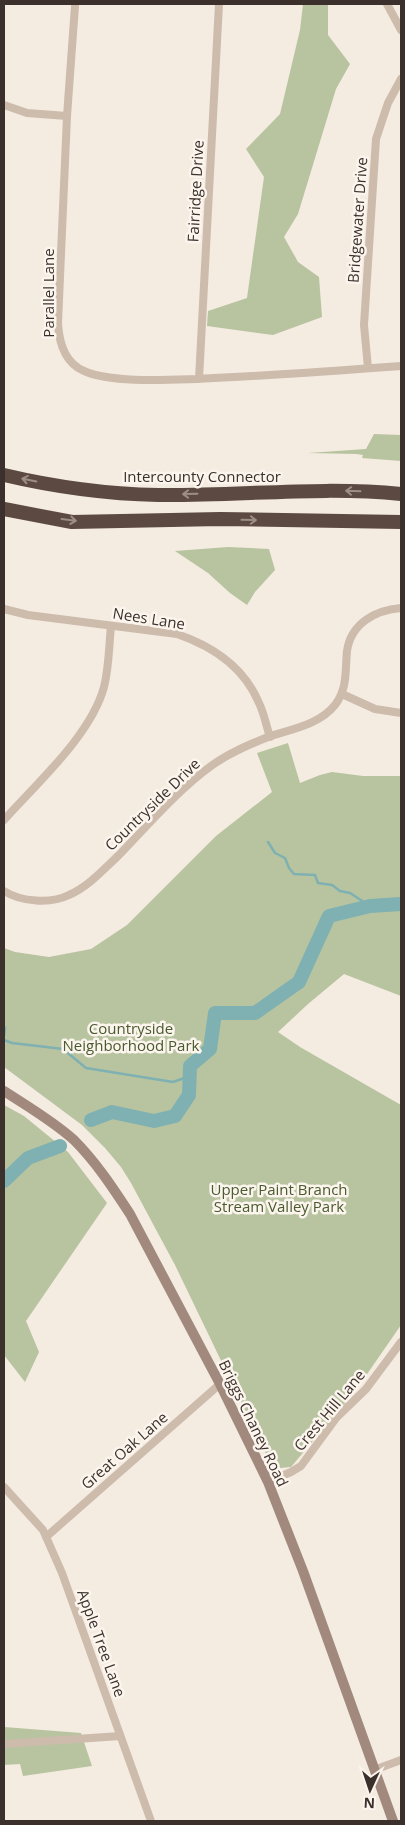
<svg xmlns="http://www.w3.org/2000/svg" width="405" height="1825" font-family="'Open Sans',sans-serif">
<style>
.green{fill:#b8c4a0}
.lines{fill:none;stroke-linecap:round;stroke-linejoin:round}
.stream{stroke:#7fb0b2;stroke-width:2.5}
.river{stroke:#7fb0b2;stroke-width:14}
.street{stroke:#cdbbac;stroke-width:8}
.secondary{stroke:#a18a7d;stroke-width:10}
.highway{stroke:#5c4a42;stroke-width:14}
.oneway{stroke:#9c8e87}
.labels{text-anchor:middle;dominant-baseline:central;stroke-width:5;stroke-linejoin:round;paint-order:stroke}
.street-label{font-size:15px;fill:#3b302b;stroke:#fbf5ee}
.park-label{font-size:15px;fill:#4a5a2e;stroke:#fbf5ee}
</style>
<rect width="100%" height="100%" fill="#f4ebe1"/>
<path class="green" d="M303 4H328V35L350 64 336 89 298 214 284 237 298 262 319 277 322 317 273 335 207 326 208 311 247 298 264 177 246 149 280 114 300 30Z
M374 434 401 435V461L362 458 363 455 356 454 308 453 366 449Z
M228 547 269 549 275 570 255 592 247 605 230 593 208 573 175 551Z
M288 743 300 783 320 775 332 772 363 776H401V996L344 974 308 1004 278 1032 300 1047 401 1105V1325L356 1390 291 1467 280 1468 276 1460 267 1456 175 1265 131 1183 121 1167 105 1148 82 1125 4 1067V948L15 952 49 957 91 949 127 925 216 836 272 792 257 753Z
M4 1105 24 1116 68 1152 107 1203 26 1321 39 1352 25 1382 4 1355Z
M4 1727 81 1733 92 1766 23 1776 20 1764 4 1765Z"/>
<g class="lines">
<path class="stream" d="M268 842 275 853 285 858 289 868 294 874 315 875 318 883 332 885 340 891 350 893 370 906
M4 1027 5 1028 4 1036
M4 1040 12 1043 63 1049 86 1068 173 1082 190 1076"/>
<path class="river" d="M91 1120 112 1112 154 1121 175 1116 189 1095 190 1066 210 1049 215 1013H255L299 982 329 916 370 906 401 904
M4 1181 28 1158 60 1146"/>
<path class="street" d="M387 4 401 30
M75 6 67 116 58 323C59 342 65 363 84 371 111 383 166 380 196 379 265 376 333 371 401 366
M4 105 27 113 67 116
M368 368 364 325 376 139 388 103 401 79
M199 379 219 4
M4 609 28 615 177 634C212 646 244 667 259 703 264 713 266 725 270 737
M342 694 375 709 401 713
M4 820C37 783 91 735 104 687 109 667 109 646 111 626
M4 891C21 902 51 904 69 895 89 886 103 870 119 855 147 826 179 789 211 766 229 753 248 745 268 737 291 729 319 725 335 705 348 688 345 670 347 651 351 623 376 610 401 608
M268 1482 291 1472 301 1466 337 1417 366 1389 401 1342
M4 1487 43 1530 62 1573 151 1821
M46 1537 220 1384
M4 1744 120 1736
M374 1770 401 1760"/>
<path class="secondary" d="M4 1091C27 1106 53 1121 74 1140 96 1162 113 1188 130 1214L220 1384 268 1482 303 1571 393 1821"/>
<path class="highway" d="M4 475C55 487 106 494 158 495 239 496 321 486 401 494
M4 509 72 522 220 519 401 522"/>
</g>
<defs><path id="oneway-shaft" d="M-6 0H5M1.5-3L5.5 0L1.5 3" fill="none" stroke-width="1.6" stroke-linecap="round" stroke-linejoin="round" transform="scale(1.25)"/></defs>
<g class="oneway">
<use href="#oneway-shaft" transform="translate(29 480) rotate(-168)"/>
<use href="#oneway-shaft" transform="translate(353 491) rotate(-178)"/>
<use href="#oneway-shaft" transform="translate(190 494) rotate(179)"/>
<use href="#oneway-shaft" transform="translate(69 520) rotate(7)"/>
<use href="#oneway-shaft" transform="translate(249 520) rotate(1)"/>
</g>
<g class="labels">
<g class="street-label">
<text transform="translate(195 191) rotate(-87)">Fairridge Drive</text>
<text transform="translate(357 220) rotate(-86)">Bridgewater Drive</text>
<text transform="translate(48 293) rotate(-90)">Parallel Lane</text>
<text x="202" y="476">Intercounty Connector</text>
<text transform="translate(149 618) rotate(9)">Nees Lane</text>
<text transform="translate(152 804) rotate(-44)">Countryside Drive</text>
<text transform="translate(329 1410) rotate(-50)">Crest Hill Lane</text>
<text transform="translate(254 1423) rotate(64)">Briggs Chaney Road</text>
<text transform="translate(124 1450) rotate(-41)">Great Oak Lane</text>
<text transform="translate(102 1643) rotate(70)">Apple Tree Lane</text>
</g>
<g class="park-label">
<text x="131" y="1028">Countryside<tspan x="131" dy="17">Neighborhood Park</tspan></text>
<text x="279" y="1189">Upper Paint Branch<tspan x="279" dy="17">Stream Valley Park</tspan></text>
</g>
</g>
<rect width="405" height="1825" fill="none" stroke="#3b302b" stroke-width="10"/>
<g transform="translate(370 1790) rotate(183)" stroke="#fbf5ee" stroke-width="4" paint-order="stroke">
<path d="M0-4L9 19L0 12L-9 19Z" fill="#3b302b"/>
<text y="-8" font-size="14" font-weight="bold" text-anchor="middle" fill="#3b302b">N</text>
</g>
</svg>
